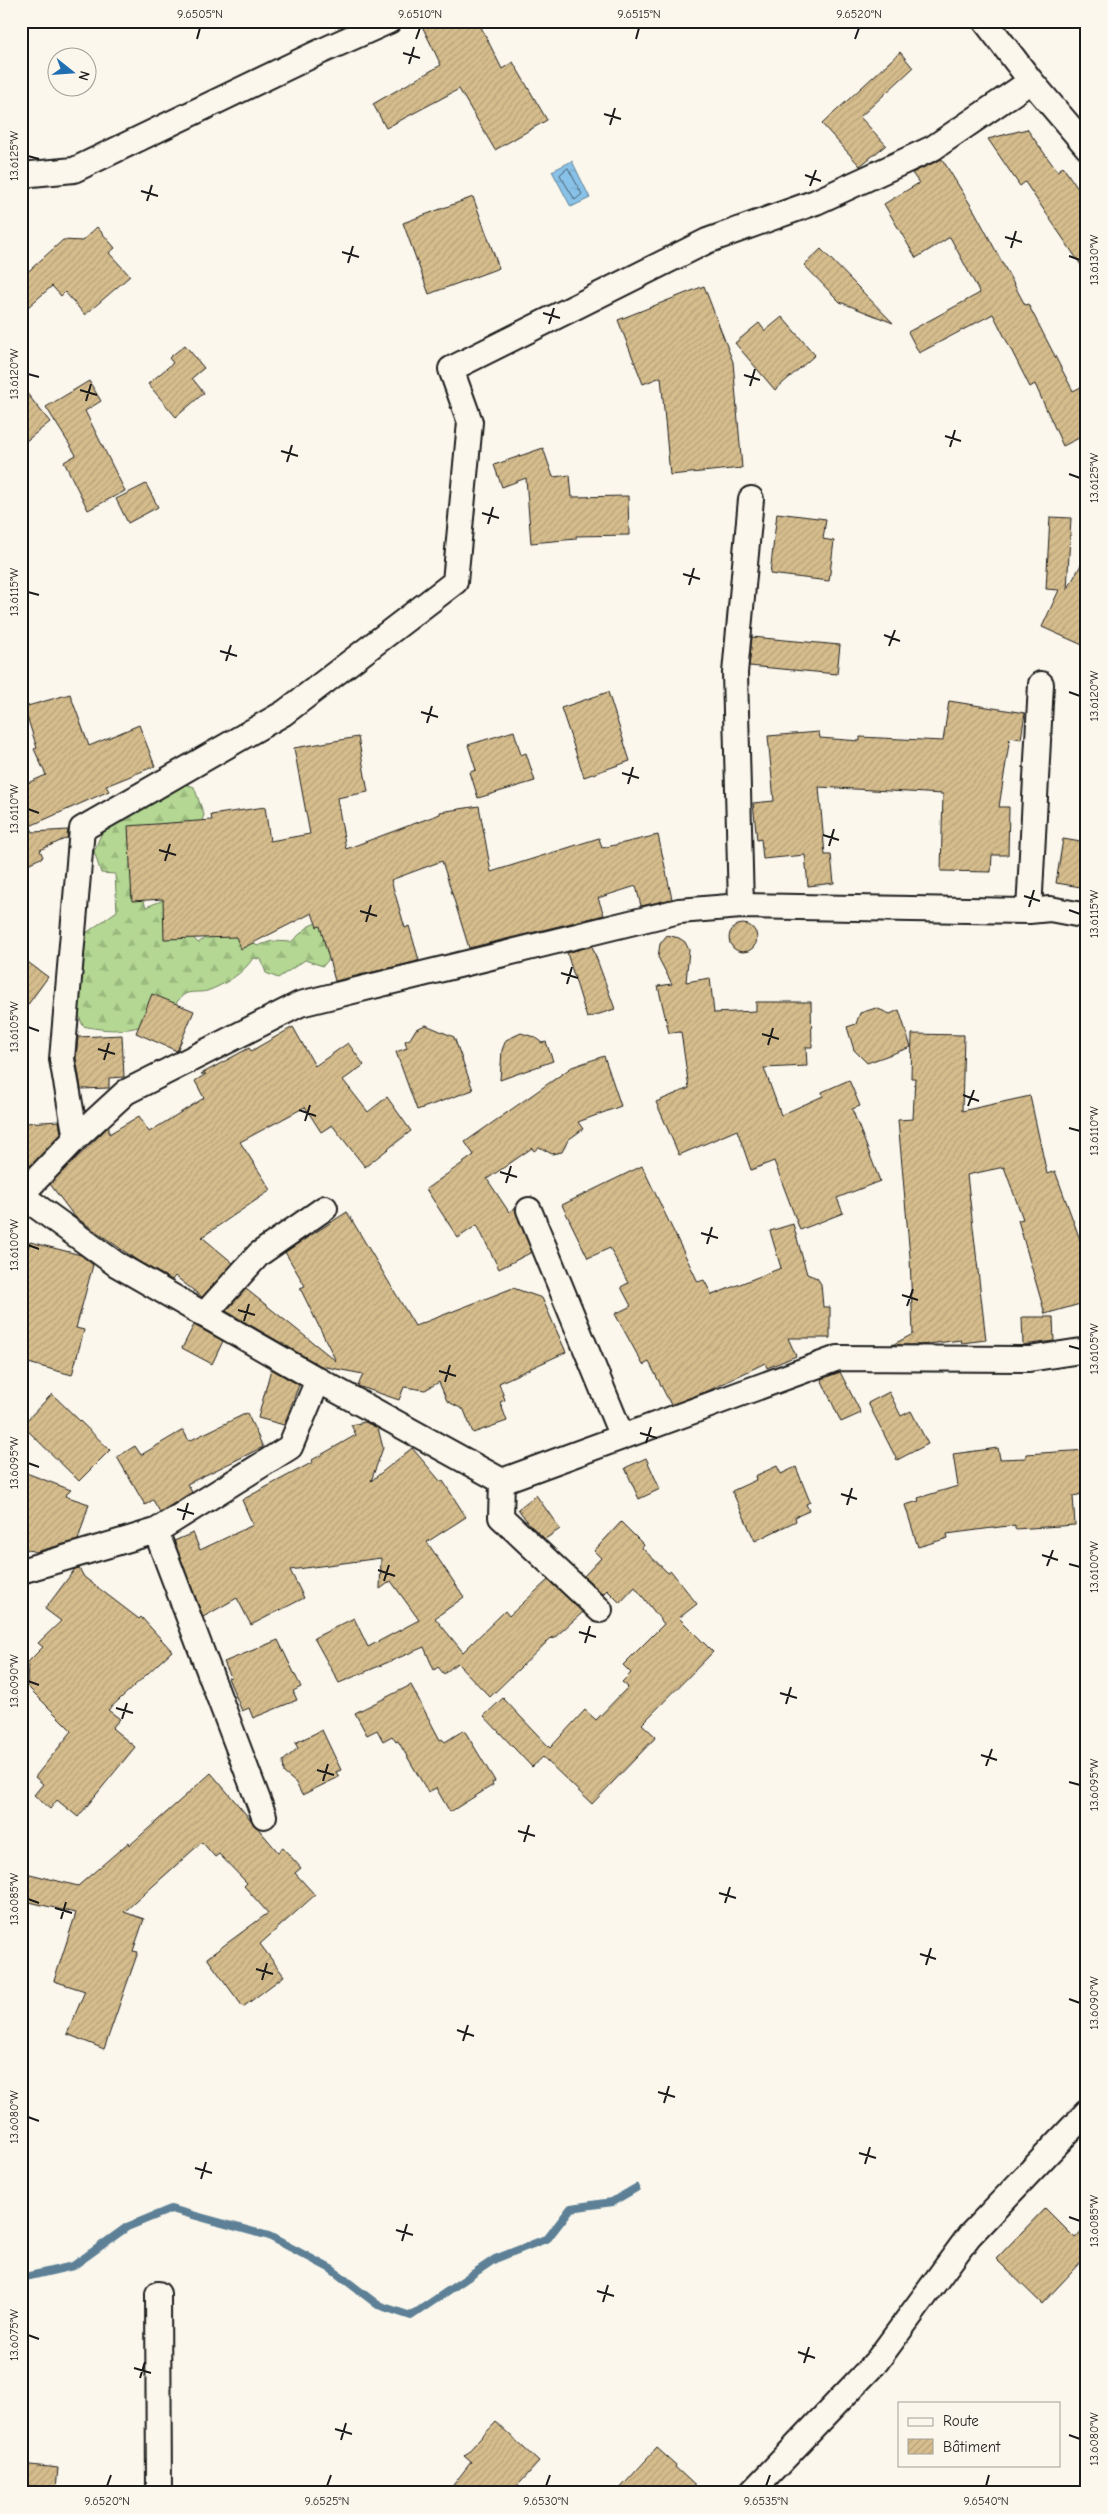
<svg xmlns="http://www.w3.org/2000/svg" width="1108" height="2514" font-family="'Comic Neue',sans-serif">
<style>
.forest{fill:url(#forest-firs);stroke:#687a58}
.water{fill:url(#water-ripples);stroke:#5d8096}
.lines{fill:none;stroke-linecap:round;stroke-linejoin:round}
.shore{stroke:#485e6e;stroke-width:1}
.stream{stroke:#5d8096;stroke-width:8}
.building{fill:url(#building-hatch);stroke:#1c1c1c}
.street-casing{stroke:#1c1c1c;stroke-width:28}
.street{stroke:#fbf7ec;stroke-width:24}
.ticks{fill:none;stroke:#1c1c1c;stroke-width:2}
.neatline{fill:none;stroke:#1c1c1c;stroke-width:2}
.ticks-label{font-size:12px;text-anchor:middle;fill:#1c1c1c}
</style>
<defs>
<pattern id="forest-firs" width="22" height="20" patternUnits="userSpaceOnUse" patternTransform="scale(1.25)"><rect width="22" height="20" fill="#b4d893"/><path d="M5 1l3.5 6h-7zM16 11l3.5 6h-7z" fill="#9ab97e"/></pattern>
<pattern id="water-ripples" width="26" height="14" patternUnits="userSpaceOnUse" patternTransform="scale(1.25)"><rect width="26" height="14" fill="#89c2e8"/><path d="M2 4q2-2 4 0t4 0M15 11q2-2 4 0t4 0" fill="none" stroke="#76a6c6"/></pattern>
<pattern id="building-hatch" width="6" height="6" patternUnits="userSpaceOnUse" patternTransform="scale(1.25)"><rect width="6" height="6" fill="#d6bd8d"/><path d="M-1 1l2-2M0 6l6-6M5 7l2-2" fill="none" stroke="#b7a279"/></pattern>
</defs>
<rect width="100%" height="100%" fill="#fbf7ec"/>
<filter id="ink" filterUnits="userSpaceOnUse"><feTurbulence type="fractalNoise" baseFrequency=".02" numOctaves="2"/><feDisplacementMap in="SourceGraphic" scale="10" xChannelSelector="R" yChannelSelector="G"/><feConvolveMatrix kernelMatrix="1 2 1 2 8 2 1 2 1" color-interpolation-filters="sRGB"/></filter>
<g filter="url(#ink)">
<path class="forest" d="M178 781 194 787 204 815 200 826 139 889 146 907 176 895 186 930 198 943 215 931 248 937 257 946 272 941 291 942 309 926 321 921 333 954 323 966 305 960 278 978 266 973 261 959 253 958C244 973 224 985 207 991 200 993 191 991 185 994 179 997 175 1007 169 1011 144 1032 114 1033 83 1026L76 1008 82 936 117 911 115 874 101 873 94 851 106 823Z"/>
<path class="water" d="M572 161 590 198 571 207 552 171Z"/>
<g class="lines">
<path class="shore" d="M568 168 582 194 575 200 560 175Z"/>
<path class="stream" d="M21 2278 73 2266 127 2227 171 2209 269 2236 331 2269 378 2305 411 2316 495 2259 548 2238 571 2208 612 2202 636 2188"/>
</g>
<path class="building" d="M436 21H478L502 69 513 62 547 120 495 150 459 89 386 128 373 104 441 65 423 28Z
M900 52 913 68 860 117 886 145 860 166 822 124Z
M1027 129 1057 171 1063 167 1087 202V274L1025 182 1020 186 988 139Z
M942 159 975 212 1025 305 1028 304 1073 391 1087 384V434L1063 446 1035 384 1030 387 993 314 919 353 908 332 980 293 950 237 916 258 884 204 919 183 912 173Z
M473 197 499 268 429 294 403 223Z
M97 227 115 248 109 253 130 276 85 315 65 292 61 296 52 286 21 313V278L63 240 82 241Z
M821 249 893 323 840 302 804 265Z
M704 286 733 362 742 468 670 475 661 377 643 384 618 320Z
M782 317 815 355 775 390 735 343 759 323 765 331Z
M185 345 204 368 192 378 204 393 176 417 148 384 173 363 169 358Z
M89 381 101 401 85 411 125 491 88 510 64 462 76 455 46 407Z
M21 386 50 422 21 445Z
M543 448 553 477 570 475 572 497 628 496 629 535 576 536V539L531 543 526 478 502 487 494 465Z
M146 484 158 507 128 523 116 499Z
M777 513 826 519 823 539 834 541 829 581 770 574Z
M1050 517 1071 518 1067 590 1087 554V647L1042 627 1059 590 1046 589Z
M752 637 840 645 837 674 749 666Z
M608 692 630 761 584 777 561 708Z
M70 694 89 746 139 725 155 766 106 786 109 791 30 826 33 832 68 830 67 838 40 850 43 857 21 867V786L46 775 34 749 37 748 24 707Z
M949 701 1025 713 1021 739 1010 737 999 807H1009L1008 855H992L991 872 941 871 943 794 819 787 825 855H831L834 883 808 886 805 855 763 859 761 839 757 840 753 803 774 801 768 736 819 732 820 738 860 741V737L943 741Z
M514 731 521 755 526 753 535 781 478 798 470 772 476 770 468 745Z
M358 737 368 792 337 798 346 849 440 814V812L479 806 491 872 599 838 602 848 658 835 672 899 641 906 636 886 598 898 604 915 469 948 442 861 391 880 405 928 409 926 419 960 414 962 335 981 320 926 317 927 312 913 241 949 236 937 164 939 163 899 132 901 128 826 212 820 211 815 265 807 270 841 310 834 294 748Z
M1063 839 1087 843V888L1056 883Z
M729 938a14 14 0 1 1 28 0a14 14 0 1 1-28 0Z
M667 935 679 938 685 942 689 950 686 982 710 978 714 1013 756 1011V1002H811L812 1047H806L807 1066 764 1068 781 1115 823 1096 822 1092 849 1080 860 1106 852 1109 880 1181 837 1198 843 1213 800 1230 774 1161 751 1170 737 1130 679 1155 656 1102 689 1088 681 1032 669 1033 658 986 672 984 658 957 660 944Z
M592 946 615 1009 587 1018 567 953Z
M21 957 48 977 21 1014Z
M152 994 194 1011 177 1051 136 1033Z
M876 1008 890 1014 899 1010 911 1047 867 1063 854 1050 847 1027 856 1024 860 1013Z
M426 1025 454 1037 473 1090 417 1110 396 1052 407 1048 405 1041 410 1039 416 1029Z
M293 1027 315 1066 348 1043 364 1065 343 1080 368 1112 387 1097 411 1131 365 1167 332 1125 321 1132 305 1107 240 1142 271 1190 202 1237 233 1263 202 1297 175 1276 172 1280 138 1261 74 1216 50 1184 107 1128 109 1127V1134L139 1116 149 1132 204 1098 195 1081 206 1074H201L249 1048 251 1051Z
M521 1033 534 1037 542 1043 546 1042 553 1061 500 1080 502 1050 506 1040Z
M912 1034 964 1035 962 1111 1030 1096 1047 1174 1055 1171 1082 1245 1087 1243V1302L1045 1314 1018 1220 1023 1219 1004 1167 967 1175 986 1340 962 1343 961 1340 920 1345H892L913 1334 910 1257 898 1120 913 1119 915 1078H911Z
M122 1035 124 1077 109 1078V1088L81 1089 76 1058 78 1037Z
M604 1056 621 1106 578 1122 583 1129 568 1140 562 1152 552 1154 539 1147 534 1151 532 1148 487 1179 509 1212 515 1208 532 1252 499 1269 477 1225 458 1238 426 1189 474 1155 465 1142 572 1067Z
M59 1121 61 1134 31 1165 21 1171V1129L25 1127V1123Z
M642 1166 698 1282 704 1280 712 1295 781 1268 770 1231 793 1224 807 1274 817 1278 821 1284 823 1307H830V1338H788L796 1356 767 1368 765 1363 710 1390 671 1405 649 1362 643 1365 615 1314 631 1306 621 1287 628 1283 610 1248 588 1258 562 1205Z
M347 1212 415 1326 513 1288 542 1298 566 1352 499 1383 505 1400 500 1402 507 1421 473 1433 464 1410 447 1401 439 1382 425 1390 404 1387 399 1400 358 1386 363 1374 321 1366 226 1311 246 1289 336 1361 300 1288 305 1286 285 1252Z
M30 1242 81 1255 93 1265 76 1328 84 1330 72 1375 21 1361V1269Z
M1022 1317H1053L1054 1341 1023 1345Z
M194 1325 223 1341 212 1364 182 1348Z
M271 1369 299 1385 284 1425 258 1418Z
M840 1372 861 1413 841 1422 821 1379Z
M889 1392 901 1416 911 1411 928 1444 897 1460 868 1403Z
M52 1394 110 1450 79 1481 22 1425Z
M247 1413 263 1447 187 1484 192 1492 160 1512 153 1500 145 1505 117 1457 135 1446 141 1455 183 1430 189 1441Z
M365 1422 378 1428 383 1448 371 1481 412 1448 441 1482 443 1481 466 1517 427 1542 464 1597 435 1618 463 1652 505 1611 509 1616 548 1580 583 1612 553 1639 552 1637 490 1697 457 1663 444 1674 438 1667 434 1670 424 1647 339 1683 314 1638 354 1618 368 1647 419 1620 391 1581 380 1589 381 1558 290 1570 304 1598 251 1625 237 1598 203 1617 174 1541 193 1533 200 1550 253 1525 242 1500 313 1462 312 1460 356 1435 351 1425Z
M998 1448 1000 1459 1026 1458V1454L1087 1450V1493L1073 1496 1075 1525 1015 1529V1525L947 1534 948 1538 918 1547 905 1505 919 1501 918 1498 958 1486 953 1454Z
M646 1458 660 1489 639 1499 625 1468Z
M777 1466 781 1474 796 1467 810 1502 806 1504 809 1511 795 1517 796 1521 755 1541 732 1491 756 1480 755 1476Z
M21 1471 71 1490 65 1496 89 1504 78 1540 36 1552 21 1548Z
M536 1495 560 1529 545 1539 530 1525 518 1509Z
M621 1522 644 1545 642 1548 668 1573 671 1571 697 1604 679 1618 713 1652 642 1724 656 1737 592 1804 543 1757 532 1767 484 1716 503 1698 550 1748 585 1710 596 1720 628 1687 622 1682 631 1673 623 1665 664 1624 635 1587 620 1603 607 1590 603 1594 584 1576 601 1558 594 1551Z
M79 1568 84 1577 139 1619 141 1617 172 1651 108 1710 120 1719 112 1728 135 1747 78 1817 57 1800 50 1809 34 1795 43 1784 35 1777 72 1731 27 1686 28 1662 43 1647 38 1643 61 1621 45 1609 75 1569Z
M278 1640 301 1687 293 1691 297 1700 253 1718 249 1708 242 1711 228 1678 231 1677 224 1662Z
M411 1685 440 1740 442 1739 445 1742 464 1730 495 1781 492 1783 493 1785 450 1812 436 1788 428 1792 398 1741 396 1742 392 1736 383 1741 377 1730 367 1735 355 1713Z
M322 1730 341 1770 336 1772 339 1777 302 1795 296 1783 284 1773 283 1761 298 1748 295 1743Z
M211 1773 278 1852 283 1848 301 1868 295 1873 315 1895 260 1944 284 1976 243 2007 207 1958 268 1913 244 1886 247 1883 219 1854 215 1857 202 1842 124 1912 144 1919 133 1951 138 1952 104 2049 67 2034 85 1991 54 1981 76 1913 21 1900 26 1873 78 1886 129 1842 130 1845Z
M1045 2208 1075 2238 1087 2225V2256L1042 2304 996 2259Z
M496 2422 539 2462 511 2493H447L471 2462 464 2456Z
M657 2448 676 2465 675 2467 703 2493H616Z
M21 2464 58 2468 56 2488 21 2485Z"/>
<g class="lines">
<defs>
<path id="street" d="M1031 81 1087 147
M21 175 74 170 313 55 389 21
M741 906 735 673 751 499
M1029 911 1041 684
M76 1138 62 1059 82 829 284 713 455 582 470 422 451 369 707 241 816 202 933 148 1031 81 985 21
M21 1195 116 1264 318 1380 502 1481 838 1358 1029 1359 1087 1350
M21 1195 76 1138 126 1092 300 1004 679 911 741 906 1029 911 1050 909 1087 916
M529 1210 622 1437
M204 1315 259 1254 325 1208
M502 1481 501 1517 600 1610
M156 1531 264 1816
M21 1571 156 1531 290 1447 318 1380
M158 2294 159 2493
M751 2493 877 2361 969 2236 1087 2112"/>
</defs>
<use href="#street" class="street-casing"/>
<use href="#street" class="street"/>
</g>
</g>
<path class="ticks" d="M197 39 200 28M416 39 420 28M636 39 639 28M855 39 859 28M403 53 420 58M409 64 414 47M604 114 621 119M610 125 615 108M28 156 39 159M805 175 821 181M810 186 816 170M141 191 158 196M147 201 152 185M1005 237 1022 242M1011 248 1016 231M342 252 359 257M1069 256 1080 260M348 263 353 246M543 313 560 318M549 324 554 308M28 374 39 377M744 375 760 380M750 386 755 369M80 390 97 395M86 401 91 384M945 436 961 441M950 447 955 430M281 451 298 456M287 462 292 445M1069 474 1080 478M482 513 499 518M488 524 493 507M683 574 700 579M689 585 694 568M28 592 39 595M884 635 900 641M889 646 895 630M220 651 237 656M226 661 231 645M1069 692 1080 696M421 712 438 717M427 723 432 706M622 773 639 778M628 784 633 767M28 809 39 813M823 835 839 840M829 846 834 829M159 850 176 855M165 861 170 844M1024 896 1040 901M1029 907 1034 890M1069 910 1080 914M360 911 377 916M366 922 371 905M561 973 578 978M567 984 572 967M28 1027 39 1031M762 1034 779 1039M768 1045 773 1028M98 1049 115 1054M104 1060 109 1043M963 1095 979 1101M968 1106 974 1090M299 1110 316 1116M305 1121 310 1105M1069 1128 1080 1131M500 1172 517 1177M506 1183 511 1166M701 1233 718 1238M707 1244 712 1227M28 1245 39 1249M902 1295 918 1300M907 1306 913 1289M238 1310 255 1315M244 1321 249 1304M1069 1346 1080 1349M439 1371 456 1376M445 1382 450 1365M640 1433 657 1438M646 1443 651 1427M28 1463 39 1467M841 1494 857 1499M847 1505 852 1488M177 1509 194 1514M183 1520 188 1503M1042 1555 1058 1560M1069 1564 1080 1567M1047 1566 1053 1550M378 1570 395 1576M384 1581 389 1565M579 1632 596 1637M585 1643 590 1626M28 1681 39 1685M780 1693 797 1698M786 1704 791 1687M116 1708 133 1713M122 1719 127 1703M981 1755 997 1760M986 1766 992 1749M317 1770 334 1775M323 1781 328 1764M1069 1782 1080 1785M518 1831 535 1836M524 1842 529 1825M719 1893 736 1898M28 1899 39 1903M725 1903 730 1887M55 1908 72 1913M61 1919 66 1902M920 1954 936 1959M926 1965 931 1948M256 1969 273 1974M262 1980 267 1963M1069 1999 1080 2003M457 2030 474 2036M463 2041 468 2025M658 2092 675 2097M664 2103 669 2086M28 2117 39 2121M859 2153 876 2158M865 2164 870 2147M195 2168 212 2173M201 2179 206 2162M1069 2217 1080 2221M396 2230 413 2235M402 2241 407 2224M597 2291 614 2296M603 2302 608 2285M28 2335 39 2339M798 2352 815 2358M804 2363 809 2347M134 2368 151 2373M140 2378 145 2362M335 2429 352 2434M1069 2435 1080 2439M341 2440 346 2423M107 2486 111 2475M327 2486 331 2475M546 2486 550 2475M766 2486 770 2475M986 2486 989 2475"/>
<rect width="1108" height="2514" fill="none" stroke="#fbf7ec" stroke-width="55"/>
<rect x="898" y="2402" width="162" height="65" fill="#fbf7ec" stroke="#a29f99"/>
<rect x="908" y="2418" width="25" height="8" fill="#fbf7ec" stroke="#a29f99"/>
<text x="943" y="2426" font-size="15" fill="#1c1c1c">Route</text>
<rect x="908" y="2439" width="25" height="15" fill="url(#building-hatch)" stroke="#a29f99"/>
<text x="943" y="2452" font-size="15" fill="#1c1c1c">Bâtiment</text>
<g transform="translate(72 72) rotate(107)"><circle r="24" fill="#fbf7ec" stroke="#a29f99"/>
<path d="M0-4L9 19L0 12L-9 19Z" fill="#1f6fb2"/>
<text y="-8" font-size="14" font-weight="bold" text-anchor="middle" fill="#1c1c1c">N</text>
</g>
<rect x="28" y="28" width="1052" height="2458" class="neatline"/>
<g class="ticks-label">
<text x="200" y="18">9.6505°N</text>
<text x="420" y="18">9.6510°N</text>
<text x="639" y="18">9.6515°N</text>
<text x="859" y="18">9.6520°N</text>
<text transform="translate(14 156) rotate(-90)" y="4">13.6125°W</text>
<text transform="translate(1094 260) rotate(-90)" y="4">13.6130°W</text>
<text transform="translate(14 374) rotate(-90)" y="4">13.6120°W</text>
<text transform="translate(1094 478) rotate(-90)" y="4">13.6125°W</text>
<text transform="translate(14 592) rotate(-90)" y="4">13.6115°W</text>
<text transform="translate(1094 696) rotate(-90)" y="4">13.6120°W</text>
<text transform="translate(14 809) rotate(-90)" y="4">13.6110°W</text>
<text transform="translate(1094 914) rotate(-90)" y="4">13.6115°W</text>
<text transform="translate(14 1027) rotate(-90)" y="4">13.6105°W</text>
<text transform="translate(1094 1131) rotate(-90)" y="4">13.6110°W</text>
<text transform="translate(14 1245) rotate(-90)" y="4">13.6100°W</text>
<text transform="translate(1094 1349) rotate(-90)" y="4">13.6105°W</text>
<text transform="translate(14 1463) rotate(-90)" y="4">13.6095°W</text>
<text transform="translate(1094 1567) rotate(-90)" y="4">13.6100°W</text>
<text transform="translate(14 1681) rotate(-90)" y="4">13.6090°W</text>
<text transform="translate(1094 1785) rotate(-90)" y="4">13.6095°W</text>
<text transform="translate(14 1899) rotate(-90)" y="4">13.6085°W</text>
<text transform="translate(1094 2003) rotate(-90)" y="4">13.6090°W</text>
<text transform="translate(14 2117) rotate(-90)" y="4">13.6080°W</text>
<text transform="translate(1094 2221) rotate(-90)" y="4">13.6085°W</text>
<text transform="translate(14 2335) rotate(-90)" y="4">13.6075°W</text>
<text transform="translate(1094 2439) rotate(-90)" y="4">13.6080°W</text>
<text x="107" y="2505">9.6520°N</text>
<text x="327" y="2505">9.6525°N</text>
<text x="546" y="2505">9.6530°N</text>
<text x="766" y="2505">9.6535°N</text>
<text x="986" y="2505">9.6540°N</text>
</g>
</svg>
